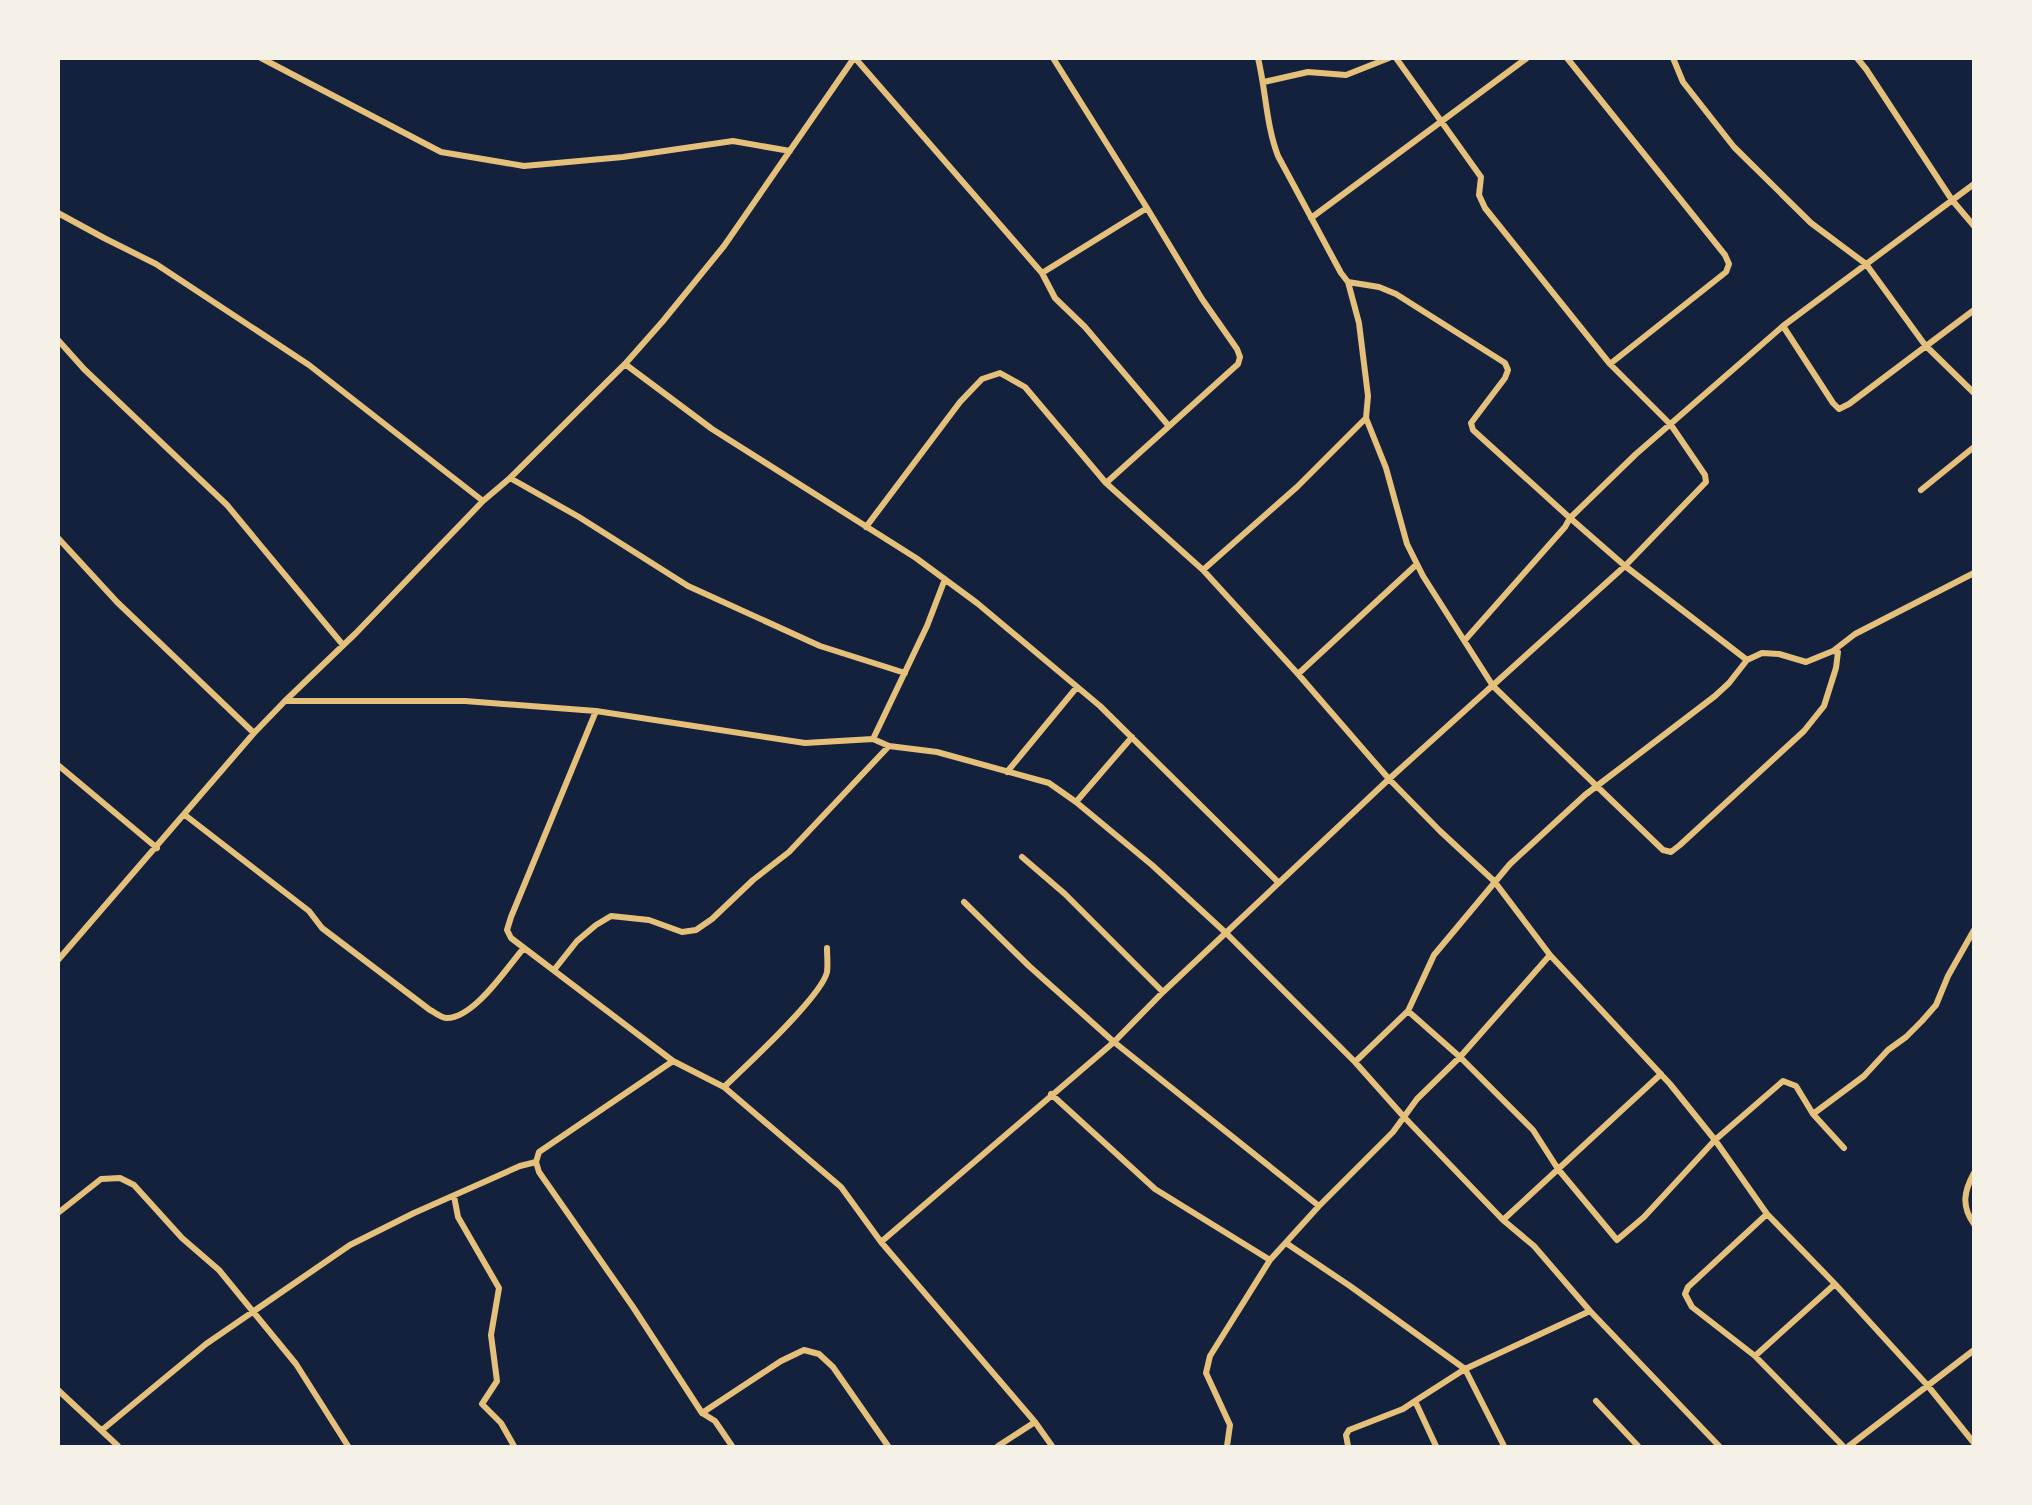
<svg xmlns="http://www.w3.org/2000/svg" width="2032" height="1505" font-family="'Asap Condensed',sans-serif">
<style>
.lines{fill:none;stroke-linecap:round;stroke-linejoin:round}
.minor{stroke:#e5c07b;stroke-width:6}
</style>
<rect width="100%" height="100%" fill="#14213d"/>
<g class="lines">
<path class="minor" d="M261 58 441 152 524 166 623 157 733 141 790 151
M855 58 1042 273 1055 298 1085 327 1168 425
M1053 58 1147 208 1202 299 1237 349 1240 357 1238 364 1106 483
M1258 58C1266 91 1266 125 1278 156L1341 273 1348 282 1379 287 1396 294 1505 363 1508 370 1505 378 1471 423 1473 430 1570 518 1625 566 1747 660 1762 653 1779 654 1806 662 1833 651 1855 634 1974 573
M1567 58 1725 255 1729 264 1726 272 1610 364
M1673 58 1683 82 1734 147 1811 223 1866 264 1925 345 1974 393
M1857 58 1866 69 1952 200 1974 226
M1264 82 1308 72 1346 75 1389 58
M58 213 104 238 156 264 309 365 483 501
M1311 218 1527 58
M1042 273 1147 208
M1348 282 1359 323 1368 396 1366 418 1386 468 1407 544 1423 576 1493 686 1663 850 1671 852 1680 845 1804 731 1824 706 1836 668 1838 652 1833 651
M1783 326 1833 403 1839 409 1849 404 1974 310
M58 340 84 369 227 505 343 645
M625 364 712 429 916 558 977 603 1100 706 1279 883
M510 478 579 517 688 586 820 646 905 673
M1921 490 1974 447
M866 527 960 402 982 379 1000 373 1025 387 1106 483 1203 570 1298 674 1389 779 1440 831 1494 881 1550 955 1460 1057 1417 1099 1393 1132 1319 1206 1270 1260 1210 1356 1206 1373 1230 1425 1227 1446
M58 538 117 602 254 733
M1203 570 1297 487 1366 418
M1465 640 1565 527 1570 518 1636 454 1783 326 1974 184
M1298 674 1417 564
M285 701H465L596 711 805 743 873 739 889 746 937 752 1049 783 1076 802 1152 865 1226 933 1355 1062 1404 1117 1503 1220 1534 1246 1590 1311 1719 1446
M596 711 511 917 507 930 511 938 673 1061 724 1087 841 1187 881 1242 1035 1422 1052 1446
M873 739 927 626 945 579
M58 765 157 848
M1007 772 1077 687
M1076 802 1132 737
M185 815 309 911 322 928 430 1010C436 1013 441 1018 447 1018 474 1018 506 969 523 949
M1022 857 1065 894 1163 992
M964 902 1029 966 1114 1042 1319 1206
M1550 955 1670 1084 1715 1140 1767 1214 1835 1284 1928 1386 1974 1443
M58 960 254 733 285 701 356 633 483 501 510 478 625 364 663 321 724 246 854 58
M554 970 577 941 596 925 611 916 649 920 682 932 696 930 712 919 753 880 789 852 889 746
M1408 1011 1460 1057 1533 1130 1558 1169 1617 1240 1644 1217 1715 1140 1783 1081 1796 1086 1813 1114 1844 1148
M673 1061 539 1152 536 1162 539 1172 633 1307 702 1413 715 1421 732 1446
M1355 1062 1408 1011 1434 955 1510 864 1585 795 1715 696 1729 683 1747 660
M724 1087C745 1067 822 996 827 972 828 965 827 956 827 948
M1051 1094 1155 1189 1270 1260
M1813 1114 1864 1076 1888 1050 1906 1037 1922 1021 1936 1005 1948 976 1974 930
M1974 1173C1964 1191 1961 1206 1974 1224
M454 1196 458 1217 499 1288 491 1335 497 1381 482 1404 501 1423 514 1446
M58 1213 101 1179 120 1178 134 1185 182 1238 219 1270 296 1364 348 1446
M1767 1214 1688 1287 1685 1294 1692 1307 1755 1356 1843 1446
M1503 1220 1661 1074
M881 1242 1114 1042 1163 992 1389 779 1625 566 1706 482 1705 475 1671 425 1610 364 1485 208 1479 195 1481 177 1396 58
M1286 1243 1350 1286 1465 1369 1504 1446
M1755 1356 1835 1284
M58 1390 118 1446
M1596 1401 1638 1446
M702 1413 781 1361 804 1350 819 1354 833 1367 888 1446
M102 1430 206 1344 350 1245 414 1213 520 1166 536 1162
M998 1446 1035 1422
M1348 1446 1346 1435 1349 1430 1403 1409 1415 1401
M1436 1446 1415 1401 1465 1369 1590 1311
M1849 1446 1974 1350"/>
</g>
<rect width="2032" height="1505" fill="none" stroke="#f6f1e7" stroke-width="120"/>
</svg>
